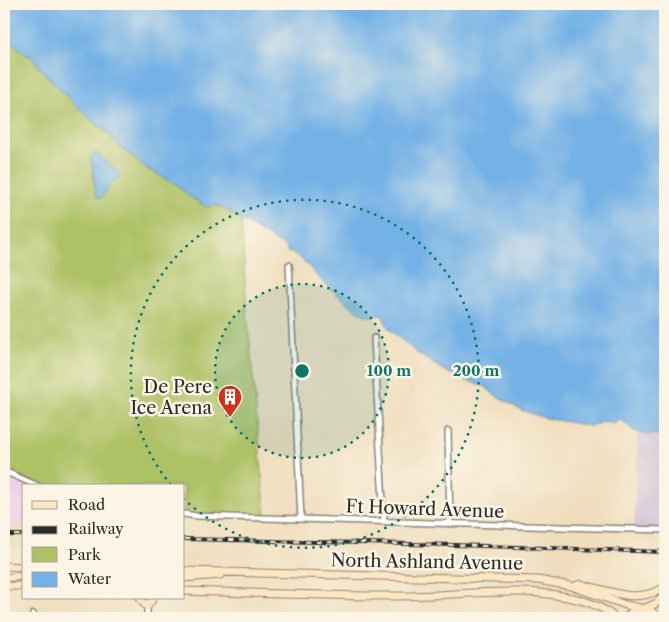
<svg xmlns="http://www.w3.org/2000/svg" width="669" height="622" font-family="'Libre Caslon Text',serif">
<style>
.built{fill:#edd0e9}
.industrial{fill:#ccbed4}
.green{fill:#adc165;stroke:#6c7648}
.water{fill:#73b1e6;stroke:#4f6e88}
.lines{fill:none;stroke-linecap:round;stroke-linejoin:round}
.street-casing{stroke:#8d8474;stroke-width:8}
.secondary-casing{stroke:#8d8474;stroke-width:9}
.street{stroke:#fff;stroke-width:5}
.secondary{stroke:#fce6c4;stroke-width:7}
.rail-casing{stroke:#2b2b2b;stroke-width:4}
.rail{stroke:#fcf5e5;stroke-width:2;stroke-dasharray:5.5;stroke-linecap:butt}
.ring{fill:none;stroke:#0f766e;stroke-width:2.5;stroke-dasharray:2.5 5}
.labels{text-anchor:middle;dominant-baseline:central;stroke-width:5;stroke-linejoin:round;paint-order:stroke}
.poi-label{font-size:18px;fill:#2b2b2b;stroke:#fcf5e5;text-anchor:end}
.street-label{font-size:18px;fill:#2b2b2b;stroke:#fcf5e5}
.centre{fill:#0f766e;stroke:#fcf5e5;stroke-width:2.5}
.ring-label{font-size:15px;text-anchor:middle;font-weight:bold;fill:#0f766e;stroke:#fcf5e5;stroke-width:5;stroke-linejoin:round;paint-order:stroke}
</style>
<rect width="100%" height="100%" fill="#fcf5e5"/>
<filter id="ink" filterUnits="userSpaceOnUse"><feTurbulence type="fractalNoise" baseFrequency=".02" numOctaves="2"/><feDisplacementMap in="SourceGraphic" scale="10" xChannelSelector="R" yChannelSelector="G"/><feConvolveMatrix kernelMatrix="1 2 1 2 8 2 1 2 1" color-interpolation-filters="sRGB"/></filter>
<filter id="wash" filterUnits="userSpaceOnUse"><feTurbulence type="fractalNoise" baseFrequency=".0096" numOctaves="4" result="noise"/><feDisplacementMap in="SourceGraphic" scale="20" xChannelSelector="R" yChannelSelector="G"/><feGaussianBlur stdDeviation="1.12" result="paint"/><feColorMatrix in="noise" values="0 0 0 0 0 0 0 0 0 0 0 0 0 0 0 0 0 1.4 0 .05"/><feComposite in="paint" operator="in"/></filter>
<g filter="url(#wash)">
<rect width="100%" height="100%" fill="#efddbc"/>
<path class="built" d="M4 471 38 486H24V527H4Z"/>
<path class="industrial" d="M638 432 654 435 665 433V530L634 529Z"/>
<path class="green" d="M4 34 27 55H31L39 68 91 120 104 129 121 148 148 169 178 185 185 193 223 208 241 219 247 311 266 518 184 514V486H38L4 471Z"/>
<path class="water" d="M4 4H665V433C656 435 642 436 633 430 629 427 626 423 621 420L612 424 607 421 589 426 545 418 521 410 494 394 484 386 465 380 443 370 417 353 389 329 382 315C376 316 369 317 363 314 353 309 332 290 323 282 312 272 301 253 287 252V248L223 208 213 204 210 207 205 206 185 193 178 185 148 169 121 148 105 129 91 120 65 94 39 67 31 55 27 56 4 34Z
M94 153 97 154 119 173 120 176 109 186 101 198H98L96 195 91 159Z"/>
</g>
<g filter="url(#ink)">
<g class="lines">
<defs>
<path id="street" d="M289 265 301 519
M374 338 384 522
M448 431 450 524
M4 471 38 486
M184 514 196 516 665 530
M33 614 36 618
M147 618V607"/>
<path id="secondary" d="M4 566 24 567
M184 571 538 580 571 586 626 605 640 608
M4 578 24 576
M184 578 220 575
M577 585 580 584C610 591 636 605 665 587
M4 586H24
M184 591C256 593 328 596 400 596 447 596 494 589 540 593 566 596 596 600 615 618
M140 598 147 607 153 598
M645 608 655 604 665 595
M626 618C635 606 649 606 659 618
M665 618V617"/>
</defs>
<use href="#street" class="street-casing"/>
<use href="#secondary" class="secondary-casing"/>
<use href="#street" class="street"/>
<use href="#secondary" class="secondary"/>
<defs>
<path id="rail" d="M4 535H24
M184 539 454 545 665 552"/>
</defs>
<use href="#rail" class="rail-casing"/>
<use href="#rail" class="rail"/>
</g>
</g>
<circle cx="302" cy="371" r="87" fill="#0f766e" fill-opacity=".12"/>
<g class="ring">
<circle cx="302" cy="371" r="87"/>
<path d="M171 485A174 174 0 1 1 184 499"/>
</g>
<defs>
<symbol id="building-pin" viewBox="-11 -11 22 30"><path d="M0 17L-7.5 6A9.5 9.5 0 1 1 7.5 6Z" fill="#c8321e" stroke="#fcf5e5"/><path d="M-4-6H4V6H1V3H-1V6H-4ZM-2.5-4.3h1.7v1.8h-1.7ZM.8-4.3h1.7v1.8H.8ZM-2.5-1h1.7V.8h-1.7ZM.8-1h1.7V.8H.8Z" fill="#fff"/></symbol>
</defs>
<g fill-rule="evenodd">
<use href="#building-pin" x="216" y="383" width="28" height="38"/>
</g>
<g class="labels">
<g class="poi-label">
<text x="212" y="387">De Pere<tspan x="212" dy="21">Ice Arena</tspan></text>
</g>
<g class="street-label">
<text transform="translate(425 509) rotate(2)">Ft Howard Avenue</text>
<text transform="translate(427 562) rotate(1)">North Ashland Avenue</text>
</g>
</g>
<circle cx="302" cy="371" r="8" class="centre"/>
<g class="ring-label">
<text x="389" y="376">100 m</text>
<text x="476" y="376">200 m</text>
</g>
<rect width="669" height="622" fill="none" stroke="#fcf5e5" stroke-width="20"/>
<rect x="22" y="484" width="162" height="115" fill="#fcf5e5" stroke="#a8a49b"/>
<rect x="32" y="501" width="25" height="8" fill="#fce6c4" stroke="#a8a49b"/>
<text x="68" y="510" font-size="15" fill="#2b2b2b">Road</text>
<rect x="32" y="526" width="25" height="8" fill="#2b2b2b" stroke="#a8a49b"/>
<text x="68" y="534" font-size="15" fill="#2b2b2b">Railway</text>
<rect x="32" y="547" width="25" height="15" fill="#adc165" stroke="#a8a49b"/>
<text x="68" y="560" font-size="15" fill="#2b2b2b">Park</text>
<rect x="32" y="572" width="25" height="15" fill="#73b1e6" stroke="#a8a49b"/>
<text x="68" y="584" font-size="15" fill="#2b2b2b">Water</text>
</svg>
